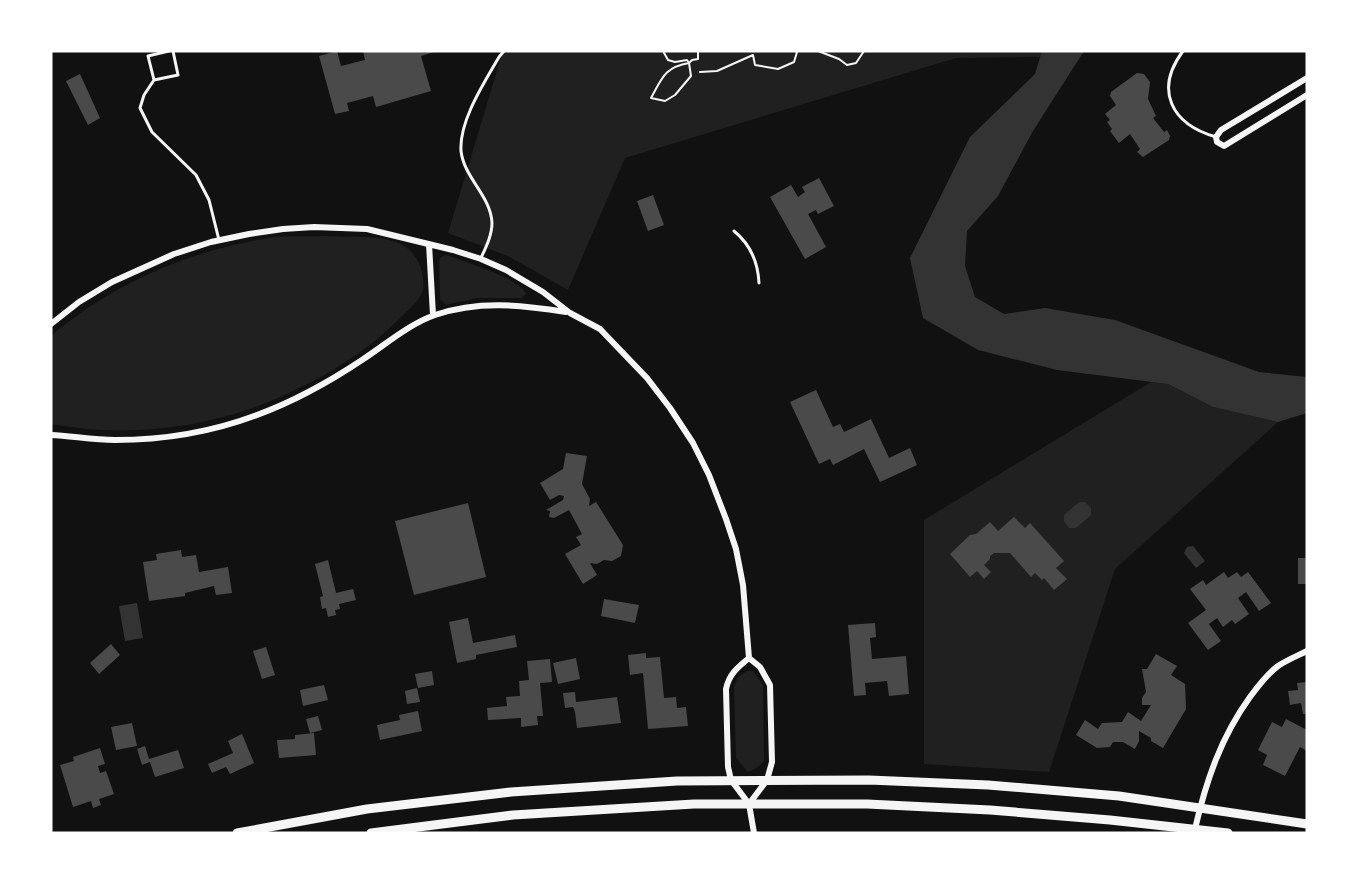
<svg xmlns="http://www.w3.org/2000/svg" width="1358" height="884" font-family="'Roboto Serif',serif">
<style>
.green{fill:#202020}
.water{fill:#333}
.building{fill:#4a4a4a}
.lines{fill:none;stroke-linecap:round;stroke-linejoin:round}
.path{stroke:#f5f5f5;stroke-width:2}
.service{stroke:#f5f5f5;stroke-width:3}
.minor{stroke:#f5f5f5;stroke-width:6}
.secondary{stroke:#f5f5f5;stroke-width:9}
</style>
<rect width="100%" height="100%" fill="#111"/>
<path class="green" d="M503 51H1047L1045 57 956 58 625 158 568 290 510 257 448 233Z
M324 236C345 237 383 235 401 244 412 250 419 260 422 272 423 278 424 284 423 290 420 300 411 307 403 315 364 356 310 386 258 406 194 430 118 437 51 424V336C113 283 189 251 269 238 287 235 306 237 324 236Z
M447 255C464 262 520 278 526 294L522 298H477L446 305 440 299 439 261 441 257Z
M1151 382 1168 384 1213 407 1278 422 1115 569 1049 772 924 764V520Z
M747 671H753L763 685 764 761 758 767 748 772 736 758 734 686 738 677Z"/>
<path class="water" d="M1042 51H1084L1033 131 998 196 967 231 965 266 975 297 1004 314 1045 308 1115 320 1259 372 1307 377V413L1278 422 1213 407 1168 384 1057 370 978 350 923 318 910 258 970 137 1035 74Z
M1079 502H1085L1091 508V515L1076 528H1069L1064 521V515Z
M1193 546 1205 561 1196 568 1184 553 1187 547Z
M137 603 143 638 125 641 119 606Z"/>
<path class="building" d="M337 51 341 66 365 60 363 51H437L421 56 431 91 376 107 373 96 347 103 349 111 335 114 319 56Z
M1137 73 1144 74 1150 82 1148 99 1156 116 1153 118 1164 132 1167 130 1170 136 1169 140 1143 157 1137 152 1140 149 1130 134 1119 143 1110 131 1112 129 1107 122 1110 120 1105 114 1116 105 1110 96 1111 92Z
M80 74 100 118 88 125 66 81Z
M819 178 834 206 818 214 816 210 808 214 826 247 805 259 770 197 791 185 798 197 805 192 802 187Z
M653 195 664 225 648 231 637 201Z
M816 390 833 427 840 424 844 432 871 419 889 458 910 448 917 465 880 482 864 449 833 465 830 459 819 464 790 402Z
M566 453 587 456 582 484 590 499 589 506 596 502 623 545 621 556 612 561 604 560 597 564 590 563 597 575 583 584 565 554 581 545 576 537 582 534 569 510 554 518 549 517 550 511 546 510 563 500 564 496 559 495 550 500 540 483 563 469Z
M468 503 486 577 414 595 395 521Z
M1014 517 1025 528 1030 523 1064 561 1056 568 1067 579 1054 590 1044 578 1042 580 1035 573 1031 577 1010 553H994L990 556V559L984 565 991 572 984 579 977 571 970 577 950 554 970 535 976 534 990 522 998 531Z
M181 550 182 557 196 555 199 572 228 567 232 593 216 595 214 586 185 593V596L149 601 143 562 157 560 156 554Z
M1298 558H1307V584H1298Z
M328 560 336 593 353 589 356 600 339 604 340 609 335 610 336 615 328 617 326 608 322 609 320 597 323 596 315 564Z
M1224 572 1228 578 1237 572 1241 577 1248 572 1271 603 1259 611 1246 592 1238 598 1249 614 1235 624 1232 620 1223 627 1217 618 1209 624 1221 641 1208 650 1188 623 1206 610 1190 589 1203 580 1206 585Z
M604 599 639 605 635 623 601 616Z
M468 618 473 643 515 635 517 647 476 655V659L457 663 449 622Z
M875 623 876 637 870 638 872 659 906 656 909 694 889 696 887 681 865 683 866 695 854 696 848 625Z
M111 644 120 655 99 674 90 663Z
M266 647 275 675 262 679 253 651Z
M646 653V658L660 657 664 698 676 697 677 708 686 707 688 726 648 729 643 673 630 675 628 655Z
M1156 654 1177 666 1171 675 1185 684 1186 709 1163 748 1151 741V738L1139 731V741L1135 749 1123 742H1113L1110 747 1097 748 1076 735 1085 720 1098 729 1102 723 1122 722 1128 712 1141 721 1151 705H1142V698L1146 692 1142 669H1147Z
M576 658 580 679 558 684 553 663Z
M550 659 552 682 540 683 543 716H537L538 725 521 727V718L488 720 487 708 507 706 506 697 520 696 519 681 529 680 527 661Z
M432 671 434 685 418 688 415 674Z
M1307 682V714H1303L1301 703 1290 705 1288 691 1298 690 1297 683Z
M324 685 328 700 303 706 300 690Z
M417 688 420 702 407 704 405 691Z
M575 692 576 702 617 697 621 723 577 728 575 712 573 707 565 708 563 693Z
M418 711 422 731 380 740 377 725 400 720 399 715Z
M318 716 322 730 310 733 306 719Z
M1286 719 1307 730V751L1300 747 1285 776 1263 765 1267 755 1258 750 1272 722 1282 727Z
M132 723 137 746 116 750 111 727Z
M314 733 316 755 279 758 277 740 295 739V735Z
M242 734 254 763 230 774 226 767 212 773 208 764 233 753 228 741Z
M145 746 149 759 178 750 184 768 155 777 150 762 142 765 137 749Z
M100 748 105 764 98 766 100 773 106 771 114 794 99 799 101 805 93 808 91 801 73 807 60 765 74 761 73 757Z"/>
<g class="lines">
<path class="path" d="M663 51 668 60 675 62 687 60 689 63
M818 51 839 59 847 65 856 63 864 51
M689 63 691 76 675 95 665 101 651 98C662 78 665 67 689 63L692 60 698 59V51
M700 72 717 71 753 55 755 65 778 69 794 62 797 52"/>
<path class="service" d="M173 51 178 75 154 80 144 95 140 108 152 132 196 175 209 200 219 240
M1183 51C1154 90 1171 124 1216 137
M154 80 148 56 169 51
M734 231C750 244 758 263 759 283
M481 258C486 247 492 235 492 223 491 196 464 178 461 151 459 121 484 83 499 57L504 51"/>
<path class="minor" d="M1307 78 1221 130 1216 137 1217 142 1224 146 1307 95
M429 244 433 315
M51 324 79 302 112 282 174 254 211 242 249 234 283 229 314 227 367 229 453 250 481 259 506 270 543 292 570 313 600 329 647 378 670 408 693 443 709 475 726 519 736 549 743 585 749 658 760 667 770 685 772 762 767 780 749 804
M51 435C72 436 93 440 115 440 163 440 212 432 257 415 295 401 329 382 362 360 385 345 409 324 435 315 479 300 522 305 566 312
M749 658C738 667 729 674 726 689L728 767 731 780 749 804 754 833
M1195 829C1206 781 1221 737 1250 697 1258 686 1267 674 1278 666 1287 660 1297 656 1307 651"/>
<path class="secondary" d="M237 833 367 809 511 792 677 781 869 780 988 785 1119 796 1307 824
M371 833 513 815 694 804H867L990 810 1110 820 1228 833"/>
</g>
<rect width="1358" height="884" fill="none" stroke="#ffffff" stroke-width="105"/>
</svg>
